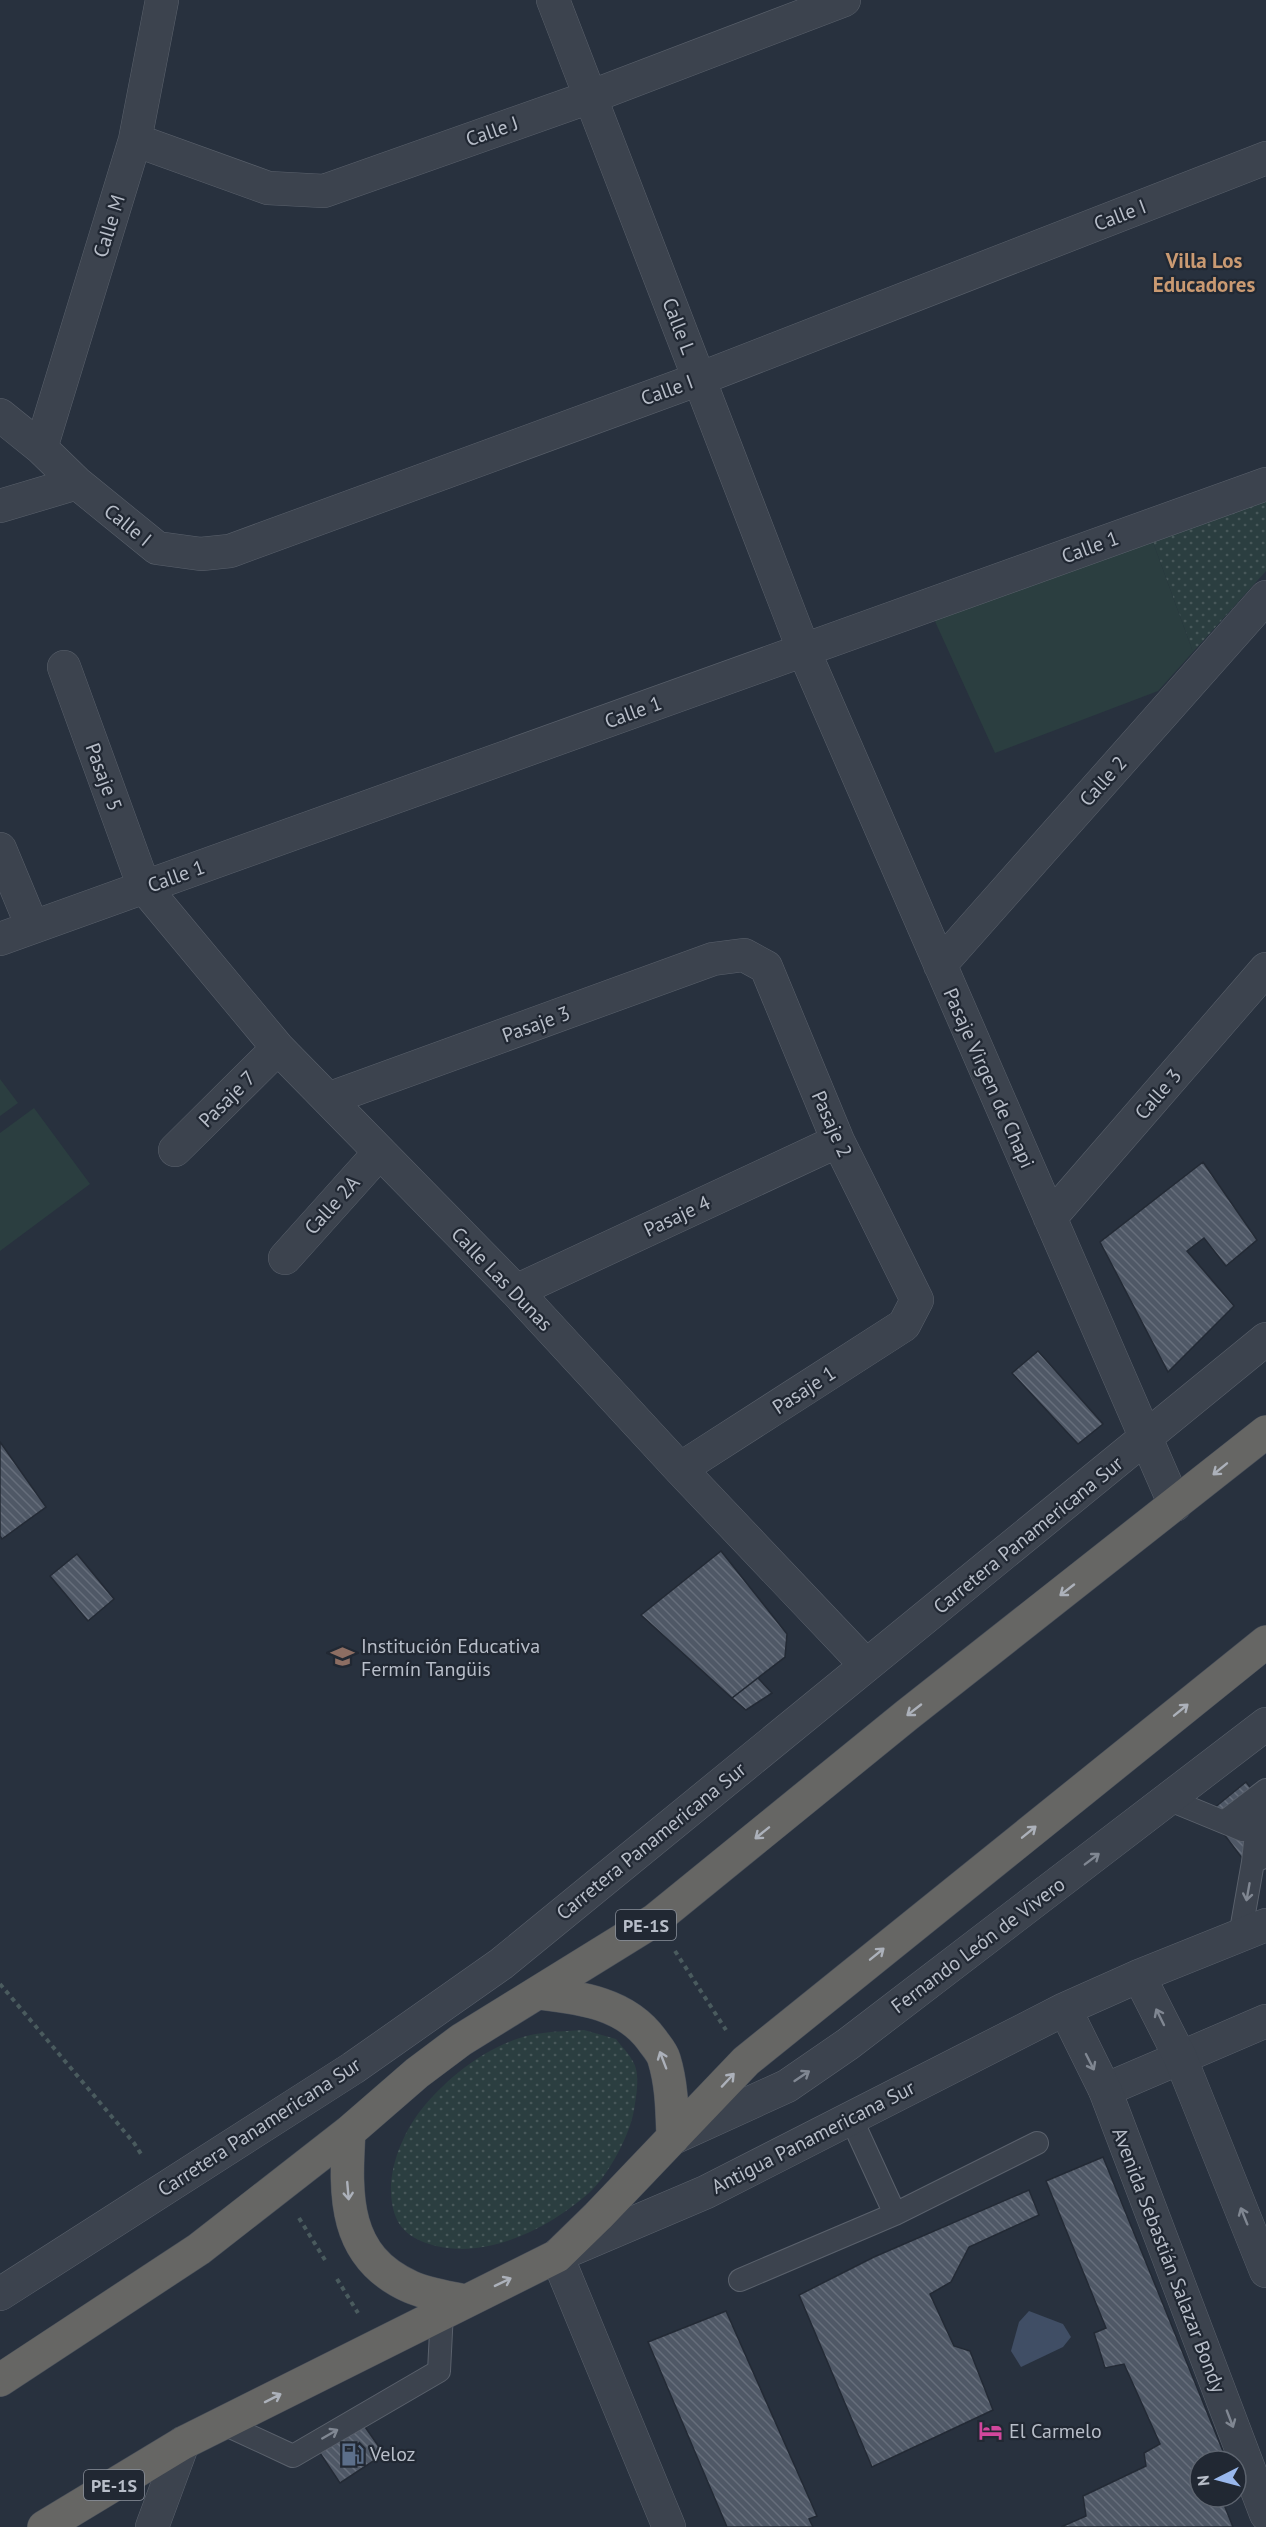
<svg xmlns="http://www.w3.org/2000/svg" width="1266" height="2527" font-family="'PT Sans',sans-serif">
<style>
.green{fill:url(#green-dots)}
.pitch{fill:#2b3e40}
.water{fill:#404e65}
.building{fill:url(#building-back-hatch);stroke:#232a35;stroke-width:1.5}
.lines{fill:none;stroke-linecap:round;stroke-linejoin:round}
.service-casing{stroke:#5a616c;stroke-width:24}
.minor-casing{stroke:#5a616c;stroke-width:34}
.tertiary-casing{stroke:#5a616c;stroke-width:34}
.trunk-casing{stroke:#474e59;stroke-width:34}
.path{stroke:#4a5b5e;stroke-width:4;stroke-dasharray:4.5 4.5;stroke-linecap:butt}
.service{stroke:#3c434e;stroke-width:22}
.minor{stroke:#3c434e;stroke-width:33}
.tertiary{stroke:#3c434e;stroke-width:33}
.trunk{stroke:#666664;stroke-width:33}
.oneway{stroke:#acb1ba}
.oneway2{stroke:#808792}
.labels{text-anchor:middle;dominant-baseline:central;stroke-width:4.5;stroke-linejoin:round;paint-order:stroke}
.shield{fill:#212833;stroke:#8b919c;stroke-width:1.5}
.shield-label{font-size:18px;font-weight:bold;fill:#b8bec9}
.street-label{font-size:20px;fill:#b8bec9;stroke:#212833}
.poi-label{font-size:20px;fill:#b8bec9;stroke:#212833;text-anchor:start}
.neighbourhood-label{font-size:21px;font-weight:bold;fill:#ca9a72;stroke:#212833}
</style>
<defs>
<pattern id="green-dots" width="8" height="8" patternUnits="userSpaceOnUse" patternTransform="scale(1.5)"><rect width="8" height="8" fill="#2b3e40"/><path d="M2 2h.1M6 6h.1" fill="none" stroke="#48585a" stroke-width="1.8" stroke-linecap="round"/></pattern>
<pattern id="building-back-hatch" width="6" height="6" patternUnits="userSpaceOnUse" patternTransform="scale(1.5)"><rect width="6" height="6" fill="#4f5866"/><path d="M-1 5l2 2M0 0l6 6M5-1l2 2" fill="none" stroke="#666e7b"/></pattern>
</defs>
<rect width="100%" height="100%" fill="#28313e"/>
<path class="green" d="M1266 492V571L1193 652 1150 534Z
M584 2030 616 2039C622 2047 634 2059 636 2069 639 2081 636 2098 634 2110 630 2135 608 2176 589 2193 548 2229 482 2263 426 2243 401 2234 392 2218 391 2192 390 2162 406 2127 425 2105 454 2071 498 2038 543 2033 557 2031 571 2031 584 2030Z"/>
<path class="pitch" d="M1150 534 1193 652 1158 691 995 753 933 617Z
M0 1079 18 1103 0 1116Z
M34 1108 90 1184 0 1251V1133Z"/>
<path class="water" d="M1029 2311 1063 2324 1071 2337 1063 2347 1021 2367 1011 2351 1019 2322Z"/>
<path class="building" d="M1203 1162 1257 1240 1226 1266 1204 1238 1187 1251 1234 1306 1168 1372 1100 1242Z
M1038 1351 1103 1424 1078 1444 1012 1373Z
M0 1442 46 1507 2 1539 0 1536Z
M721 1551 787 1634 785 1657 732 1698 641 1615Z
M77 1554 114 1599 88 1621 50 1576Z
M758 1678 772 1693 746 1710 732 1698Z
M1246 1782 1266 1808 1245 1862 1208 1813Z
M1103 2157 1227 2461H1200V2497H1221L1233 2527H1061L1086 2516 1083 2496 1146 2466 1144 2453 1160 2444 1124 2364 1105 2368 1094 2333 1106 2328 1046 2181Z
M1029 2190 1039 2215 969 2247 951 2282 930 2294 954 2346 970 2351 993 2410 872 2467 799 2295 874 2257Z
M726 2311 817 2516 809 2519 813 2527H727L648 2342Z
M363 2424 384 2454 340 2483 320 2453Z"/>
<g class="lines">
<defs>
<path id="service" d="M1170 1800 1243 1830 1266 1814
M1224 1822 1266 1790
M1253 1862 1255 1843 1266 1837
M1240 1936 1253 1862 1266 1856
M851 2118 895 2214
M740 2280 895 2214 1037 2143
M222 2423 293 2456 439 2371 442 2312"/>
<path id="minor" d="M553 0 804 651 1175 1505
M135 140 268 188 324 191 590 97 844 0
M0 415 41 448 77 483 157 548 201 554 230 551 699 379 1266 158
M41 448 135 140 162 0
M0 506 77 483
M64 667 144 887 278 1048 516 1291 680 1469 866 1665
M0 849 32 926
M0 939 1266 484
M940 965 1266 597
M328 1099 713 959 744 955 766 967 838 1141 917 1300 904 1325 680 1469
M175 1150 278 1048
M1050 1218 1266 969
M285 1258 380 1152
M516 1291 838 1141
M1105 2090 1266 2021
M673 2138 787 2086 848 2044 1266 1724
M557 2256 669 2527
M0 2294 353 2068 501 1964 1266 1339
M152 2527 183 2443"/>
<path id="tertiary" d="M1139 1976 1180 2057 1266 2271
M1065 2009 1105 2090 1266 2514
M558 2255 706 2192 1065 2009 1139 1976 1266 1925"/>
<path id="trunk" d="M539 1993C581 1998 625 2003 652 2040 656 2046 662 2052 664 2059 672 2085 672 2111 673 2138
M349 2132C345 2196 343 2257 411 2287 427 2294 447 2297 465 2301
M0 2380 199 2249 349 2132 417 2073 461 2040 655 1920 907 1715 1266 1432
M44 2527 183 2443 557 2256 598 2216 746 2061 1266 1642"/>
</defs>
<use href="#service" class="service-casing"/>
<use href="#minor" class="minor-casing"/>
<use href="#tertiary" class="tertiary-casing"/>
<use href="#trunk" class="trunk-casing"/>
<path class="path" d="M675 1951 726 2030
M0 1984 134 2143 143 2157
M299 2218 325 2260
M337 2279 358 2313"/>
<use href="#service" class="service"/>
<use href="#minor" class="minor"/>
<use href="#tertiary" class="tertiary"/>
<use href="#trunk" class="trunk"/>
</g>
<defs><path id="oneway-shaft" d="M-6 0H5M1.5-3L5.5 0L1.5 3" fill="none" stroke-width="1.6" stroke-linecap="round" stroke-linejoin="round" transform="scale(1.5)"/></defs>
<g class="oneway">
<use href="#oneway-shaft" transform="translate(1220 1469) rotate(141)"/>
<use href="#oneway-shaft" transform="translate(1067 1590) rotate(142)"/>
<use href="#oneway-shaft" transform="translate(914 1710) rotate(142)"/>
<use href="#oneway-shaft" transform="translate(1181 1710) rotate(-39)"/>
<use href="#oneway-shaft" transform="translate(1029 1832) rotate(-39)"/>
<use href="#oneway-shaft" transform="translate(762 1833) rotate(141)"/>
<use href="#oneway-shaft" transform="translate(877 1954) rotate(-39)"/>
<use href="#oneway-shaft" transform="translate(663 2060) rotate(-111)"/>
<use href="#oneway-shaft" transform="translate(728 2080) rotate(-47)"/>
<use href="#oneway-shaft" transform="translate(348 2191) rotate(85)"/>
<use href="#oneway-shaft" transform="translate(503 2282) rotate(-26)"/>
<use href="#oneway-shaft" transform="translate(273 2398) rotate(-27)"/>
</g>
<g class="oneway2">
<use href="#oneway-shaft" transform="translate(1092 1859) rotate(-37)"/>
<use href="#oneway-shaft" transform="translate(1248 1892) rotate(100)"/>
<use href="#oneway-shaft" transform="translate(1160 2017) rotate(-116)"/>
<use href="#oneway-shaft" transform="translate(1090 2062) rotate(63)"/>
<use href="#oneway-shaft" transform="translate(802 2076) rotate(-34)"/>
<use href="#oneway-shaft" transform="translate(1244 2216) rotate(-112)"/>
<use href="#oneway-shaft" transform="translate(1230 2419) rotate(69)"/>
<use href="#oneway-shaft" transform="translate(330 2434) rotate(-30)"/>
</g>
<defs>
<symbol id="school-bare" viewBox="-9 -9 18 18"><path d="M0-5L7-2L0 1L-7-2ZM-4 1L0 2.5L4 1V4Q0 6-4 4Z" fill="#8d6e63" stroke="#212833" stroke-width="2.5" paint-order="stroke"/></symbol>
<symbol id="hotel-bare" viewBox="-9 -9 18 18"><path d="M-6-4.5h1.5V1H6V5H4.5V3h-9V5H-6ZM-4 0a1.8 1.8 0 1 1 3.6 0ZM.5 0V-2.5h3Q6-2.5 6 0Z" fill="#d1479c" stroke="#212833" stroke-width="2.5" paint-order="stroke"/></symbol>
<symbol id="fuel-bare" viewBox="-9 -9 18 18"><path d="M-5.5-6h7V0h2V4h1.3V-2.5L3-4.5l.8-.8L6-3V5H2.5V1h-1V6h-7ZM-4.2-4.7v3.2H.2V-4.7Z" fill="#5c6f8a" stroke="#212833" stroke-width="2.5" paint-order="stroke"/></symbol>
</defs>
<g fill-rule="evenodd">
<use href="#school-bare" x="326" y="1640" width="33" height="33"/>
<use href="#hotel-bare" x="974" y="2414" width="33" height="33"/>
<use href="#fuel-bare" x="336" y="2438" width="33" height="33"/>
</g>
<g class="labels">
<g class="shield">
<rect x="616" y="1910" width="60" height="30" rx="4.5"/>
<rect x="84" y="2470" width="60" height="30" rx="4.5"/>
</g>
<g class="shield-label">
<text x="646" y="1925">PE-1S</text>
<text x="114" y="2485">PE-1S</text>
</g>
<g class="street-label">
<text transform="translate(492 131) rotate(-19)">Calle J</text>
<text transform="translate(1120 215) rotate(-21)">Calle I</text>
<text transform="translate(109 226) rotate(-73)">Calle M</text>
<text transform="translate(679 326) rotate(69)">Calle L</text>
<text transform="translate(667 390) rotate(-20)">Calle I</text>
<text transform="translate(128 525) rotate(39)">Calle I</text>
<text transform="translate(1090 547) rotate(-20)">Calle 1</text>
<text transform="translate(633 712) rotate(-20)">Calle 1</text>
<text transform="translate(104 777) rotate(70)">Pasaje 5</text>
<text transform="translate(1103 781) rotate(-48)">Calle 2</text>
<text transform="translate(176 876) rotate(-20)">Calle 1</text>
<text transform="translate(536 1024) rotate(-20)">Pasaje 3</text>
<text transform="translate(989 1078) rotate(66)">Pasaje Virgen de Chapi</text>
<text transform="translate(1158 1094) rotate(-49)">Calle 3</text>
<text transform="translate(227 1099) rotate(-45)">Pasaje 7</text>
<text transform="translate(832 1124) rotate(66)">Pasaje 2</text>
<text transform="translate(332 1205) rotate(-48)">Calle 2A</text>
<text transform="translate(677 1216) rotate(-25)">Pasaje 4</text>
<text transform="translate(502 1279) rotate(46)">Calle Las Dunas</text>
<text transform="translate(804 1390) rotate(-33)">Pasaje 1</text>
<text transform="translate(1028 1535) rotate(-39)">Carretera Panamericana Sur</text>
<text transform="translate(651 1841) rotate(-39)">Carretera Panamericana Sur</text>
<text transform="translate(978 1945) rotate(-37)">Fernando León de Vivero</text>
<text transform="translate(259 2127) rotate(-33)">Carretera Panamericana Sur</text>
<text transform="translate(813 2137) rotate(-27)">Antigua Panamericana Sur</text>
<text transform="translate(1169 2260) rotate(69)">Avenida Sebastián Salazar Bondy</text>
</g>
<g class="poi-label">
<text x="361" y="1646">Institución Educativa<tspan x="361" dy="23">Fermín Tangüis</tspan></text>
<text x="1009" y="2431">El Carmelo</text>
<text x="370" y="2454">Veloz</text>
</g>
<g class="neighbourhood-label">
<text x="1204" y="260">Villa Los<tspan x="1204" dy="24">Educadores</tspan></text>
</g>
</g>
<g transform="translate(1218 2479) rotate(264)"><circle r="28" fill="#212833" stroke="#5d646f" stroke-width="1.5"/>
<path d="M0-4.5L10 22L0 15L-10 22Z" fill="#99b8ed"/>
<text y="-9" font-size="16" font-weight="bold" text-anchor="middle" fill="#b8bec9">N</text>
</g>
</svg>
